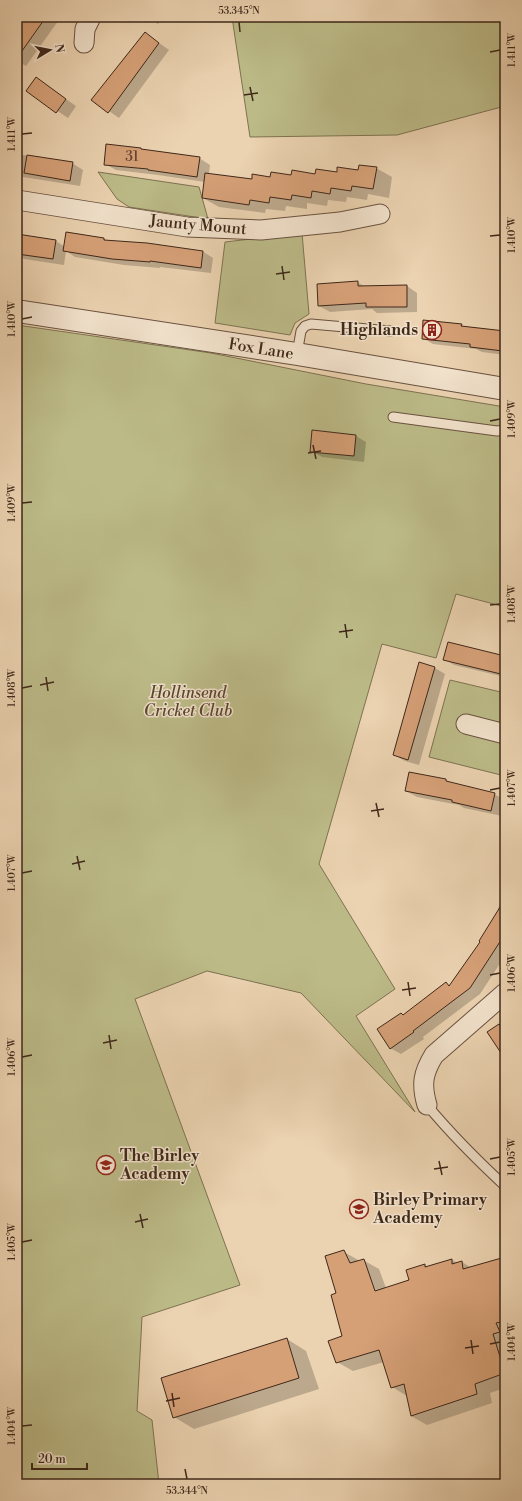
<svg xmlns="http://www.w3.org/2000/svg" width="522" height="1501" font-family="'Libre Bodoni',serif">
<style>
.green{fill:#bcbb88;stroke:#7e7251}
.shadow{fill:#0003}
.building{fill:#d6a077;stroke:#3f281a}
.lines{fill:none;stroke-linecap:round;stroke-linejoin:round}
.service-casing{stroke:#6a5240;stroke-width:11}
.minor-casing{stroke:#6a5240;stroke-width:21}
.tertiary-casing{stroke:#6a5240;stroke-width:24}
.service{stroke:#f2e2cc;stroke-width:9}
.minor{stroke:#f2e2cc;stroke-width:19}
.tertiary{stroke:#f2e2cc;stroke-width:22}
.ticks{fill:none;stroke:#3f281a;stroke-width:1.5}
.labels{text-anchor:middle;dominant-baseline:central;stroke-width:3;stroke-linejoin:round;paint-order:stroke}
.number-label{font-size:14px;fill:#654631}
.street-label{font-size:16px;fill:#3f281a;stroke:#f2e2cc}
.poi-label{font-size:16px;font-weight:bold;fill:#3f281a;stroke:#f2e2cc;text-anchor:start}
.park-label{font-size:16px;font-style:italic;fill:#584530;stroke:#f2e2cc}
.neatline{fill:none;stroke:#3f281a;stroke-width:1.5}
.ticks-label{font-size:10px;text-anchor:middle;fill:#3f281a}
</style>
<rect width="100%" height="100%" fill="#ebd2b0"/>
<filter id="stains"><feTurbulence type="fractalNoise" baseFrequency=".005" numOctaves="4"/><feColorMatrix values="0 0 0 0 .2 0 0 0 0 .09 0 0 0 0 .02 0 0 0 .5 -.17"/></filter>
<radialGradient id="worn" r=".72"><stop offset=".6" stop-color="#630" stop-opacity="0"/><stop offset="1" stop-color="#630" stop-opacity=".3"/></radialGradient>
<path class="green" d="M232 17H505V106L397 135 250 137Z
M98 172 199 187 208 219 129 207 117 199Z
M302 233 309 314 295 323 290 335 215 323 225 242Z
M17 325 211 353 366 384 505 407V607L456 594 436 658 382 644 319 864 395 989 356 1016 415 1112 301 993 207 971 135 999 240 1285 142 1317 137 1411 152 1420 159 1484H17Z
M450 680 505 693V776L429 757Z"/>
<path class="shadow" d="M22 17H61L26 66 17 61V24Z
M147 17H163L158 24Z
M145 33 169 50 119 118 93 100Z
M37 79 76 106 68 118 28 91Z
M107 145 141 149 145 151 199 158 210 165 209 174 252 180 292 176 359 171 376 168 392 177 389 198 368 194 367 200 347 197 346 202 328 200 327 206 307 203V209L286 206 285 211 266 209 265 213 219 207 203 198 205 182 158 175 116 170 105 164Z
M17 154 72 163 83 170 80 186 17 176Z
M17 236 56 241 65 247 104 239 108 241 202 251 213 258 211 273 160 267V268L124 265 75 257 66 251 64 265 24 259 17 255Z
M357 282 366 287 407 286 417 293V312L377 313 372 309 330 312 319 306Z
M461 325 466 327 505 332V355L482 352 476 349 433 344 423 338Z
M356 436 366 442 364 462 322 457 311 451Z
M505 657V677L454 665 444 659Z
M435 668 445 674 419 765 405 761 394 755Z
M446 780 452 784 494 794 505 800 502 816 464 808 459 805 417 797 406 791Z
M505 886V956L480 994 423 1037 424 1039 401 1054 390 1048 404 1016 446 983 450 986 481 942 497 913Z
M499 1025 505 1029V1056Z
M344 1252 360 1261 363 1260 379 1269 386 1288 410 1280 425 1266 428 1267 452 1260 458 1263 462 1262 472 1268 505 1258V1388L490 1393 492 1403 427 1425 411 1416 407 1396 392 1387 384 1362 353 1371 337 1362 343 1337 337 1294Z
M287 1339 306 1351 319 1389 194 1429 174 1417Z"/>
<path class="building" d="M21 17H46L17 58V22Z
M145 32 159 43 108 113 91 100Z
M36 77 66 99 56 113 26 91Z
M106 144 141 148V149L200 157 197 177 148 170V169L104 165Z
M27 155 73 162 70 181 24 173Z
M359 165 377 167 373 189 352 186 351 191 331 188 330 194 312 191 311 198 292 195 291 200 270 197 269 203 250 200 249 205 202 198 205 173 252 179V174L270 177 271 172 291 175 292 170 315 174 316 169 337 172V167L358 170Z
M66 232 104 238V240L147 243 203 251 201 268 150 261V262L112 259 63 251Z
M17 234 56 240 53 259 17 254Z
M358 281V286L407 285V307H366V303L318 306 317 284Z
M423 320 462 324 461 326 505 331 503 351 470 347V344L422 339Z
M312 430 356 435 354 456 310 452Z
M448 642 505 656V675L443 660Z
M419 662 435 667 408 760 393 755Z
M409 772 446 779V781L495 793 491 811 452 802V800L405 791Z
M505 899V934L470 988 413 1031 414 1032 390 1049 377 1029 401 1013 403 1015 446 982 449 986 480 942 479 941Z
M499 1024 505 1033V1059L487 1032Z
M344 1250 350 1263 364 1259 375 1291 409 1280 406 1270 425 1264V1267L452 1259V1264L462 1261 463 1269 505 1257V1316L501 1317V1322L496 1323 500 1332 493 1334 505 1373 475 1384 477 1394 411 1416 404 1384 391 1388 379 1350 336 1363 328 1341 342 1336 331 1295 336 1293 325 1256Z
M287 1338 299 1378 173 1418 161 1378Z"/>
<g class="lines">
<defs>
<path id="service" d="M297 354 301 331 305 326 311 324 391 331
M393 417 497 431 505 430
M427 1105C451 1134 477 1160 505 1186"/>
<path id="minor" d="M84 43 85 29 91 17
M17 200 187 227 261 230 340 222 380 214
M466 724 505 734
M427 1105C421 1084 423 1073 434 1055L505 993"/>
<path id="tertiary" d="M17 311 297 354 505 389"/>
</defs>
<use href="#service" class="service-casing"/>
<use href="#minor" class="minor-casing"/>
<use href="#tertiary" class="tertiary-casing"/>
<use href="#service" class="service"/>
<use href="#minor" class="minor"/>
<use href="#tertiary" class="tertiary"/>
</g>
<path class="ticks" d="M239 22 240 32M490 52 500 50M250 87 253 101M244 95 258 93M22 134 32 133M490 236 500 235M282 266 284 280M276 274 290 272M22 319 32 317M490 421 500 419M313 445 316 459M308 453 321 451M22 503 32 502M490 605 500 604M345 624 347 638M339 632 353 630M46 677 48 691M40 685 54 682M22 688 32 686M490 790 500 788M376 803 379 817M371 811 384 809M77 856 80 870M72 864 85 861M22 873 32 871M490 975 500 973M408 982 410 996M402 990 416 988M109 1035 111 1049M103 1043 117 1040M22 1057 32 1055M490 1159 500 1157M439 1161 442 1175M434 1169 448 1167M140 1214 143 1228M135 1222 148 1219M22 1242 32 1240M471 1340 473 1354M490 1344 500 1342M465 1348 479 1346M172 1393 174 1407M166 1401 180 1398M22 1426 32 1425M185 1469 187 1479"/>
<defs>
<symbol id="building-ring" viewBox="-11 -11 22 22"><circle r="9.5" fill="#f2e2cc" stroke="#8f2418" stroke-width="1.5"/><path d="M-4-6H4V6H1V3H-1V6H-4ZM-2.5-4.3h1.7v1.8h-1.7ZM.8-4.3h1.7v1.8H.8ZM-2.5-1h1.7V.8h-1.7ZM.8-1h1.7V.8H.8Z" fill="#8f2418"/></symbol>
<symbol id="school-ring" viewBox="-11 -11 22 22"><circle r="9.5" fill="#f2e2cc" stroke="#8f2418" stroke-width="1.5"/><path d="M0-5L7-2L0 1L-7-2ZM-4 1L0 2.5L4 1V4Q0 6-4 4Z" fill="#8f2418"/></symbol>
</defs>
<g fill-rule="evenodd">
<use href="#building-ring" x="421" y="319" width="22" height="22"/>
<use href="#school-ring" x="95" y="1154" width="22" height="22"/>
<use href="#school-ring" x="348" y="1198" width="22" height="22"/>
</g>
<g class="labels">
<g class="number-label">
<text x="132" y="157">31</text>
</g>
<g class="street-label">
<text transform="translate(198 225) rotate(5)">Jaunty Mount</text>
<text transform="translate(261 349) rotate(9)">Fox Lane</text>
</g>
<g class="poi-label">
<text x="418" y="330" text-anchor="end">Highlands</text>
<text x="120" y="1156">The Birley<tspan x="120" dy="18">Academy</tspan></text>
<text x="373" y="1200">Birley Primary<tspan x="373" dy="18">Academy</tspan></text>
</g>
<g class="park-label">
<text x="188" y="693">Hollinsend<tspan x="188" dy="18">Cricket Club</tspan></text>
</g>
</g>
<rect width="522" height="1501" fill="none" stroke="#ebd2b0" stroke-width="44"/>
<g transform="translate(50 50) rotate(80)" stroke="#f2e2cc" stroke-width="3" paint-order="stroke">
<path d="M0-3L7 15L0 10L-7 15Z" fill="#3f281a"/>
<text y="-6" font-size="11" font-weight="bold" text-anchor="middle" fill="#3f281a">N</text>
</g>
<path d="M32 1463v6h55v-6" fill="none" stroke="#3f281a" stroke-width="2"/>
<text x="38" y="1463" font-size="12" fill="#3f281a" stroke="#f2e2cc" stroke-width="3" paint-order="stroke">20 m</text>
<rect x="22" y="22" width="478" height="1457" class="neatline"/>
<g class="ticks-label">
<text x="239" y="14">53.345°N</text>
<text transform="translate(511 50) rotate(-90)" y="4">1.411°W</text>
<text transform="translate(11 134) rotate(-90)" y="4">1.411°W</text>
<text transform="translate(511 235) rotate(-90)" y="4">1.410°W</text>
<text transform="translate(11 319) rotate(-90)" y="4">1.410°W</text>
<text transform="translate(511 419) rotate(-90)" y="4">1.409°W</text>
<text transform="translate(11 503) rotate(-90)" y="4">1.409°W</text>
<text transform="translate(511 604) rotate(-90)" y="4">1.408°W</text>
<text transform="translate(11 688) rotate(-90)" y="4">1.408°W</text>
<text transform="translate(511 788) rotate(-90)" y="4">1.407°W</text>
<text transform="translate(11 873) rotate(-90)" y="4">1.407°W</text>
<text transform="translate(511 973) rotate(-90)" y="4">1.406°W</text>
<text transform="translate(11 1057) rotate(-90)" y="4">1.406°W</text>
<text transform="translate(511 1157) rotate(-90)" y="4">1.405°W</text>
<text transform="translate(11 1242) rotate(-90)" y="4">1.405°W</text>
<text transform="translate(511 1342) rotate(-90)" y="4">1.404°W</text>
<text transform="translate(11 1426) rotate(-90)" y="4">1.404°W</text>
<text x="187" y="1494">53.344°N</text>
</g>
<rect width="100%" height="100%" filter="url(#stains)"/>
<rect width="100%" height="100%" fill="url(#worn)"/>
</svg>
